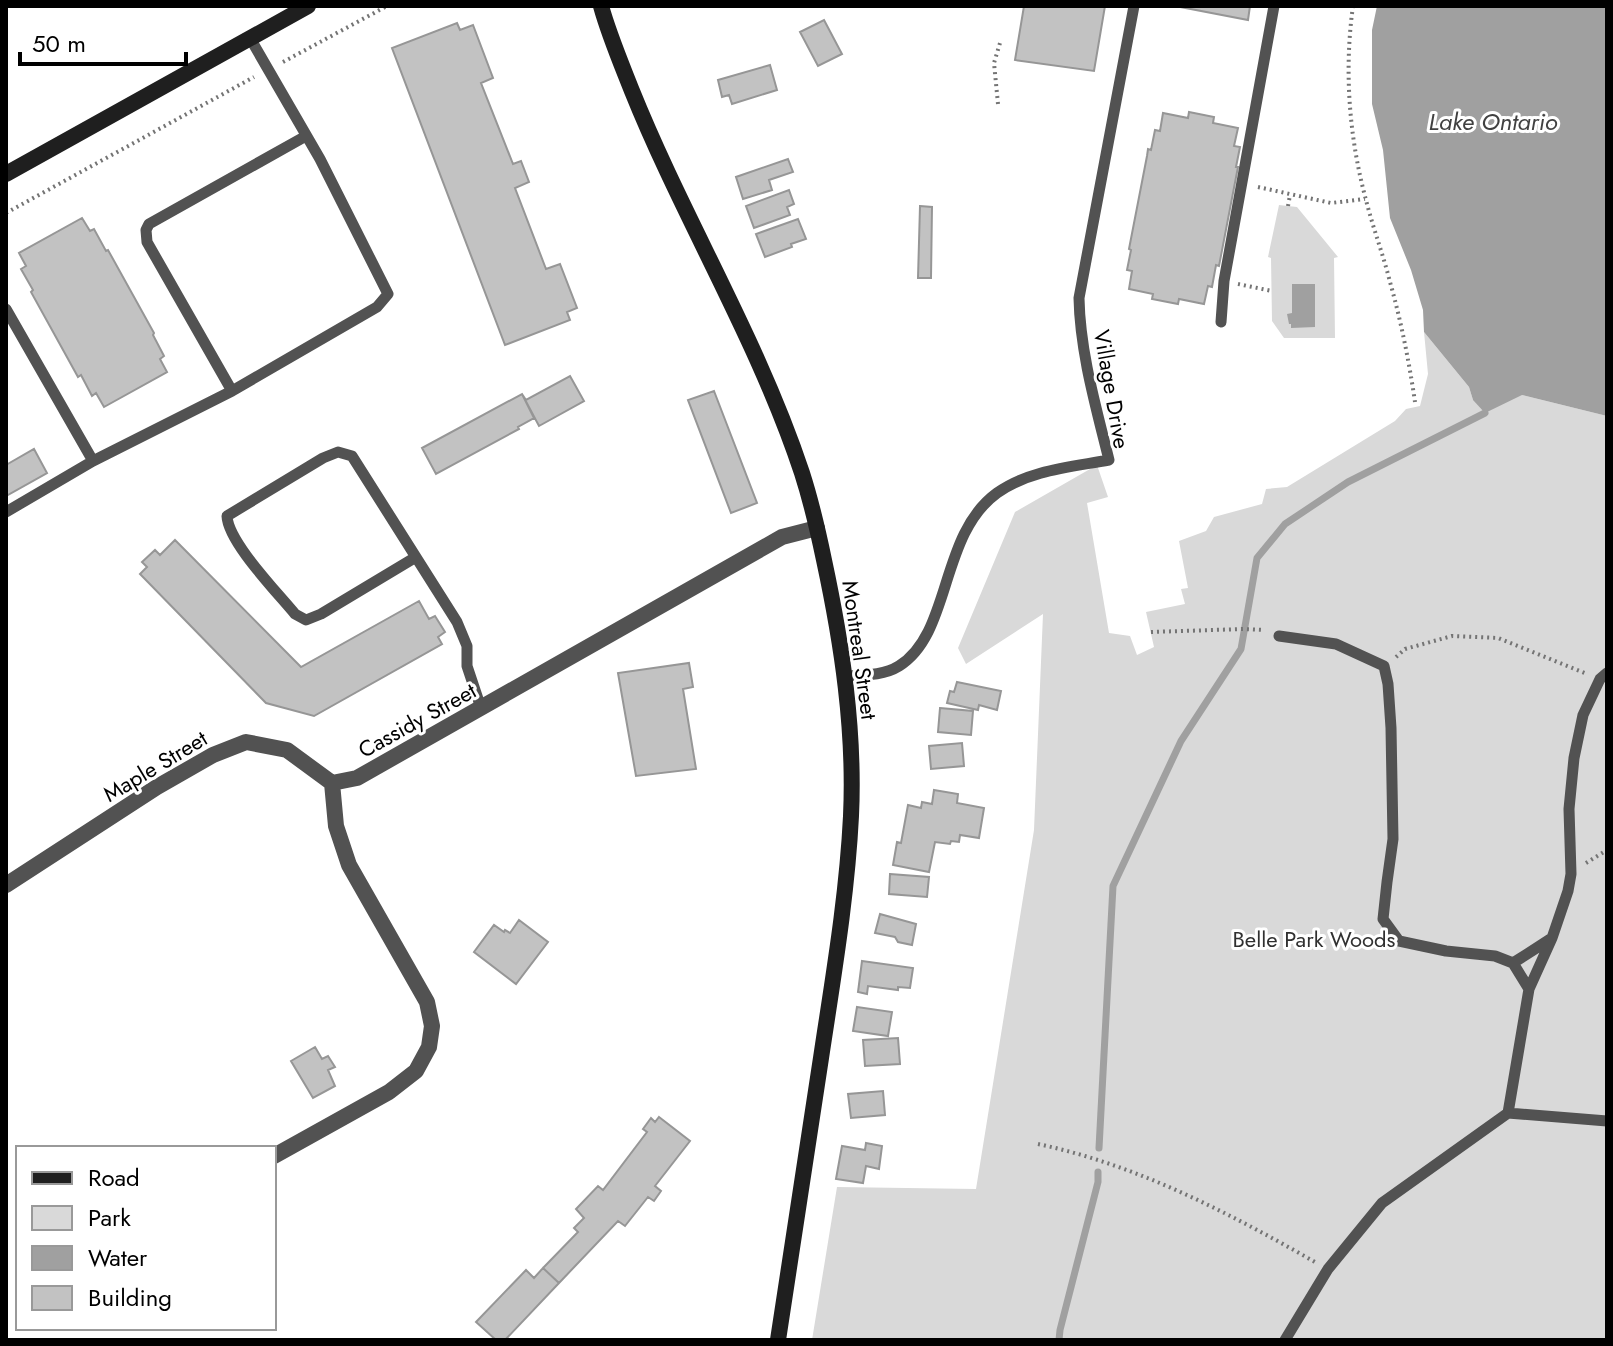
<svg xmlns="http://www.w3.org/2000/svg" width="1613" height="1346" font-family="Jost,sans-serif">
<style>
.green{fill:#d9d9d9}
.water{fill:#a0a0a0}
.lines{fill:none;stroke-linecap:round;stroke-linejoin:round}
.stream{stroke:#a0a0a0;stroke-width:7}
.building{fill:#c2c2c2;stroke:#969696;stroke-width:2}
.path{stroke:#747474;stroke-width:4;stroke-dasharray:2 4;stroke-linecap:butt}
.lane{stroke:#525252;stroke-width:11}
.street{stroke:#525252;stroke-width:16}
.secondary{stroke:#1f1f1f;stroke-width:16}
.labels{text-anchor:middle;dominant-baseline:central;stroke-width:6;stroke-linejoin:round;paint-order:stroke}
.street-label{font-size:22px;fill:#000;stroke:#fff}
.park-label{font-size:22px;fill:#303030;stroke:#fff}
.water-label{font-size:24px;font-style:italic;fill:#414141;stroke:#fff}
</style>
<rect width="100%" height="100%" fill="#fff"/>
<path class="green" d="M1279 205 1297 207 1338 257 1334 258 1335 338H1284L1272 321 1271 258 1268 257Z
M1424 332 1469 387 1473 400 1522 395 1607 416V1340H812L837 1187 976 1189 1034 830 1043 614 966 664 958 648 1015 512 1097 465 1108 497 1087 503 1109 633 1130 636 1137 655 1154 647 1146 612 1185 604 1181 589 1188 588 1179 541 1206 531 1214 517 1262 504 1266 489 1287 487 1395 421 1406 409 1420 406 1428 374Z"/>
<path class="water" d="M1377 6H1607V416L1522 395 1485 413 1473 400 1469 387 1424 332 1423 310 1411 270 1390 218 1383 150 1372 104V30Z
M1292 284H1315V327L1291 328V324H1289L1287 314 1292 313Z"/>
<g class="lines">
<path class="stream" d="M1099 1148 1113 886 1181 741 1241 649 1257 558 1285 524 1348 482 1485 413
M1059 1340 1060 1330 1098 1182V1172"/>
</g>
<path class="building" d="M1024 6H1105L1094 71 1015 60Z
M1175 6H1250L1248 20Z
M824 20 842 54 818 66 800 32Z
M457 23 460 30 473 25 493 78 481 83 513 164 521 161 529 182 515 188 546 269 560 264 577 308 567 312 570 320 505 345 392 48Z
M770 65 777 90 732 104 729 95 722 97 718 80Z
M1189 112 1214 117 1213 123 1238 128 1234 146 1240 147 1236 167H1238L1219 266 1216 265 1212 287 1208 286 1204 304 1179 299 1178 304 1152 299 1153 294 1129 289 1132 271 1127 270 1131 250 1129 249 1147 156 1148 149 1151 150 1155 130 1160 131 1163 113 1188 118Z
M788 159 793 172 769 180 772 190 743 199 736 177Z
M789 190 794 204 787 207 790 215 754 228 746 206Z
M920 206 932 207 931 278H918Z
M82 218 90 231 94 229 106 251 108 250 154 333 153 335 164 356 160 359 167 372 104 407 96 393 92 396 81 375 78 377 31 292 33 290 21 269 26 266 19 253Z
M798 219 806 239 791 244 792 247 765 257 756 234Z
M570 376 584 401 539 426 522 394 526 400Z
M714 391 757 503 731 513 688 400Z
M522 394 534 418 518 427 519 429 436 474 422 448Z
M34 449 47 473 6 496V465Z
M175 540 301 667 419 601 429 619 435 616 445 632 438 637 442 644 314 716 266 703 140 574 147 567 142 562 155 550 160 555Z
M689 663 693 687 683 689 696 769 636 776 618 673Z
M957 682 1001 691 997 710 979 705 978 710 947 703 950 691 954 692Z
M940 708 973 711 971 735 938 732Z
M962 743 964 766 931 769 929 746Z
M934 790 958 794 957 803 984 808 979 838 960 835 959 842 951 841 950 844 935 842 929 872 893 865 897 842 901 843 908 805 921 808 922 802 932 804Z
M890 874 929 877 927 897 889 894Z
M880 914 916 924 912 945 898 942 895 937 875 933Z
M519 920 548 942 516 984 474 952 494 925 504 932 505 930 510 933Z
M862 961 913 968 910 988 898 987V990L868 986 867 994 858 992Z
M857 1007 892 1012 888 1036 853 1031Z
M898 1038 900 1064 865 1066 863 1040Z
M315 1047 322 1059 328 1056 335 1067 328 1070 335 1086 313 1098 291 1061Z
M883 1091 885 1115 851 1118 848 1094Z
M659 1117 690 1141 655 1186 661 1191 654 1201 648 1197 625 1226 618 1221 559 1283 543 1268 578 1232 574 1228 584 1218 576 1209 598 1186 603 1190 647 1132 643 1129 651 1118 655 1122Z
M866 1143 882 1146 879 1169 866 1166 863 1183 836 1179 842 1146 865 1150Z
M543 1268 559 1283 505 1340H496L476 1322 526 1270 534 1278Z"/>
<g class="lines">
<path class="path" d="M1353 6C1344 70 1349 137 1366 200 1373 228 1383 254 1390 282 1401 321 1409 361 1415 402
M283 62 387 6
M998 104 994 63 1000 43
M1258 187 1331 203 1365 199
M1288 206 1290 195
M6 213 254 77
M1238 284 1272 291
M1151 632 1244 629 1264 630
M1396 657 1405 649 1452 636 1498 638 1587 674
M1586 863 1607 850
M1038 1144C1137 1165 1227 1212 1315 1262"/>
<path class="lane" d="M6 309 93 461 232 391 377 307 388 294 320 159 250 38
M1221 322 1224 281 1274 6
M232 391 147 242 146 230 149 224 306 136
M6 512 93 461
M416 557 321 614 306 620 295 614C277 592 228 542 227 516L323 458 338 452 352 456 457 622 467 646V666L481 708
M1279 636 1336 644 1384 666 1388 684 1391 728 1393 839 1387 882 1383 919 1399 941 1446 951 1495 956 1513 963
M845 676C863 675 883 676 899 666 952 633 939 535 997 493 1029 470 1072 467 1109 460 1096 407 1080 352 1079 298L1134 6
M1529 989 1552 938
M1508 1113 1607 1121
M1285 1340 1328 1269 1382 1203 1508 1113 1529 989 1513 963 1552 938 1568 891 1571 874 1569 809 1574 758 1583 715 1600 679 1607 673"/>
<path class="street" d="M6 885 157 787 213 755 246 742 287 750 332 783
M274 1156 389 1092 416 1071 429 1047 432 1026 427 1002 349 865 336 826 332 783 357 778 782 537 817 528"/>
<path class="secondary" d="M601 6C609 35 621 63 632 91 684 220 758 340 802 473 811 501 818 531 824 560 842 644 855 730 851 816 847 897 833 978 821 1058 807 1152 792 1246 778 1340
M6 174 308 6"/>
</g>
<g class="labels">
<g class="street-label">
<text transform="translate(1112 389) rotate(80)">Village Drive</text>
<text transform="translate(860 650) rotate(82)">Montreal Street</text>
<text transform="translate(417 720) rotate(-29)">Cassidy Street</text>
<text transform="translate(155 766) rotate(-31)">Maple Street</text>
</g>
<g class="park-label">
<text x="1314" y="939">Belle Park Woods</text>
</g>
<g class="water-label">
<text x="1493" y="121">Lake Ontario</text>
</g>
</g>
<rect width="1613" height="1346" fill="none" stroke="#000000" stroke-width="16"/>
<rect x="16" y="1146" width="260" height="184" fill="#ffffff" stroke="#999999" stroke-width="2"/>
<rect x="32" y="1172" width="40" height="12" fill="#1f1f1f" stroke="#999999" stroke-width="2"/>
<text x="88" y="1186" font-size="24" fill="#000000">Road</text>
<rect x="32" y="1206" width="40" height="24" fill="#d9d9d9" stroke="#999999" stroke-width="2"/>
<text x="88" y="1226" font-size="24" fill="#000000">Park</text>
<rect x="32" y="1246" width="40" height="24" fill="#a0a0a0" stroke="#999999" stroke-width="2"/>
<text x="88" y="1266" font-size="24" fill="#000000">Water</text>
<rect x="32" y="1286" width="40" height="24" fill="#c2c2c2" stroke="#999999" stroke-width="2"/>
<text x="88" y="1306" font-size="24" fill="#000000">Building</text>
<path d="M20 52v12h166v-12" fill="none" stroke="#000000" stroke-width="4"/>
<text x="32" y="52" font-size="24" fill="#000000" stroke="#ffffff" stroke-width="6" paint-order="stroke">50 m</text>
</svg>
